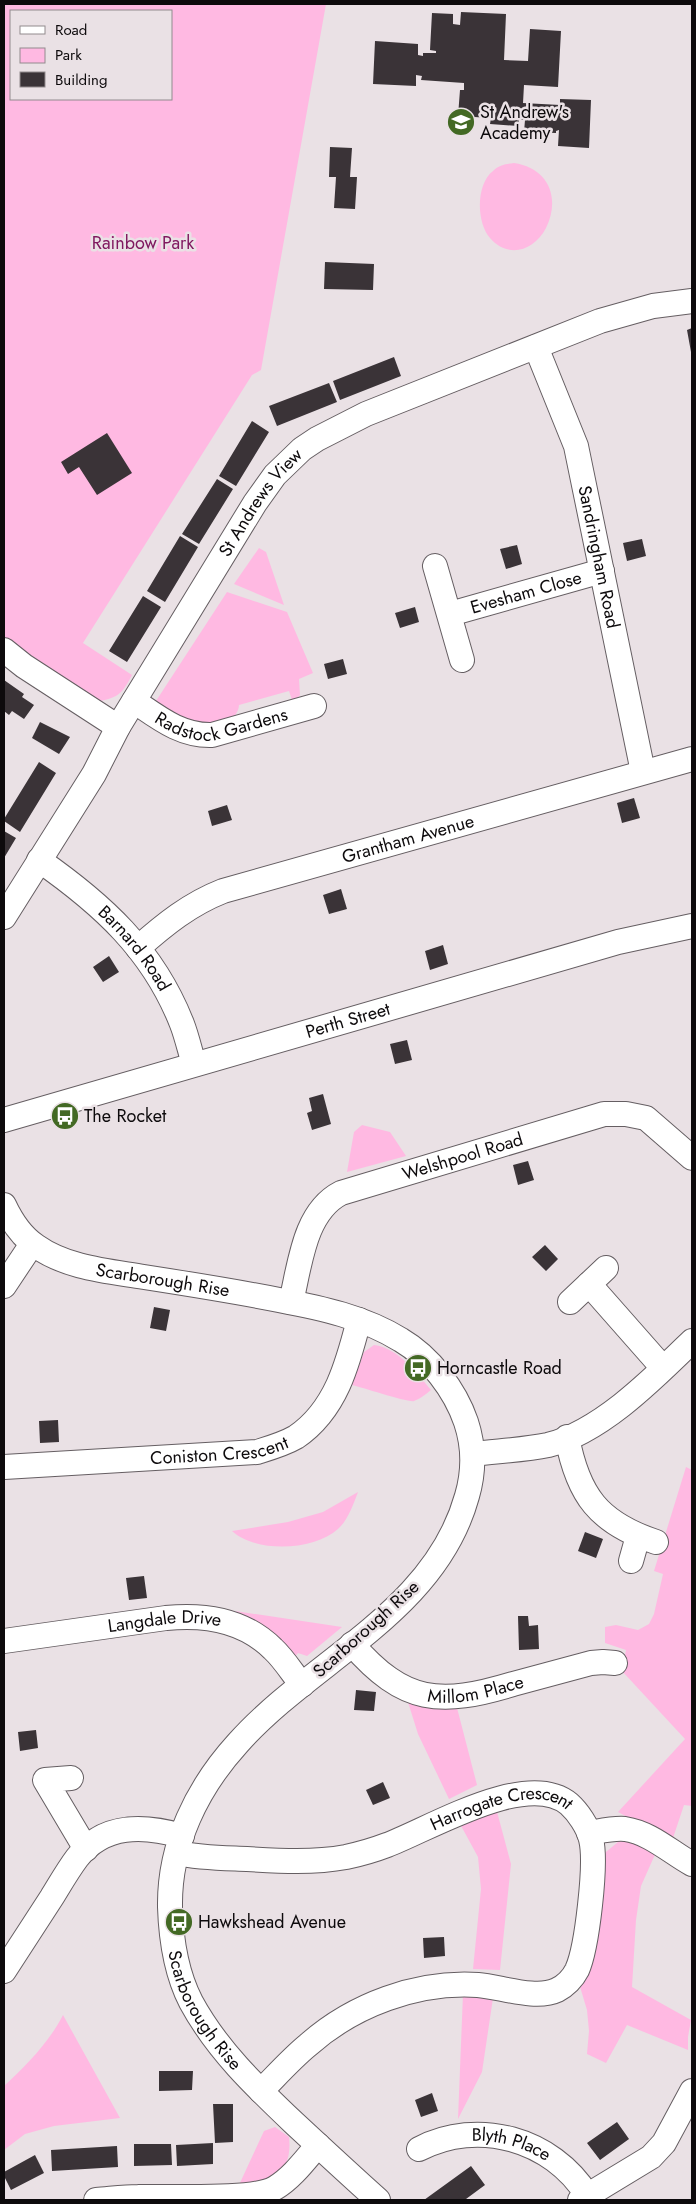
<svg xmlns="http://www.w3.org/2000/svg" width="696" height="2204" viewBox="0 0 696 2204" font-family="Jost,sans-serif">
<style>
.green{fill:#ffb9e2;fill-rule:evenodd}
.building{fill:#3a3337}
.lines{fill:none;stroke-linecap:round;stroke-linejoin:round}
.minor-casing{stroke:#655e62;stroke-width:26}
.minor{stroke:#fff;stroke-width:24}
.labels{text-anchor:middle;stroke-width:5;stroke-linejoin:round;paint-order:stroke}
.poi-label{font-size:18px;fill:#0d0a0c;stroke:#eae1e5;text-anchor:start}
.park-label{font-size:18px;fill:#801960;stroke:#eae1e5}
.street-label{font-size:18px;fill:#0d0a0c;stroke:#eae1e5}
</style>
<rect width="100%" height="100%" fill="#eae1e5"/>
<path class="green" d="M4 4H326L261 370 252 375 83 643 132 675C123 692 119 698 99 701L4 637ZM11 11H171V99H11Z
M514 163C548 168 561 197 546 228 534 251 508 259 490 238 476 222 476 184 493 171 499 165 506 164 514 163Z
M259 548 266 552 284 605 234 584Z
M227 592 287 612 313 673 299 679 300 695 293 703 289 691 239 705C238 724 209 728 194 724 180 720 167 710 154 704Z
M362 1125 390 1132 406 1156 347 1172 354 1132Z
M374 1345C398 1348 417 1373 431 1390 426 1394 420 1399 414 1401 409 1403 361 1387 352 1385L364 1352Z
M686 1467 692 1470V1806L684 1805 672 1841 618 1812 685 1739 622 1671 626 1650 605 1643V1627L616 1625 638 1630 649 1624 654 1614 663 1574 654 1571Z
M358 1492C353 1505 348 1520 338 1529 314 1551 256 1553 232 1531L288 1522 323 1512Z
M235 1611 342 1627 307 1656 298 1653 294 1658 247 1619Z
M407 1699 456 1704 477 1785 449 1799 418 1734Z
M496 1808 511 1864 500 1970 473 1969 481 1889 478 1857 459 1822Z
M629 1833 657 1850 641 1886 636 1920 632 1987 691 2020 688 2037V2050L627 2025 606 2063 587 2054 589 2031 587 2010 578 1980 601 1856Z
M463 1994 493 1998 482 2072 458 2119Z
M63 2015 120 2118 54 2126 25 2134 4 2150V2086C26 2066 50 2041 63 2015Z
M275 2127 289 2137C293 2174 271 2181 239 2185L264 2131Z"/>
<path class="building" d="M461 12 506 14 504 60 528 61 530 29 561 31 558 87 524 85 523 103 560 105V99L591 100 589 148 558 146 559 130 556 131V133L524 132 525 120H519V126L490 124 491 118 458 116 460 90H464V83L421 80 422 76 416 75V86L373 84 375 41 418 44V55L423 56V53H436V51L430 50 432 13 453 14V24L460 25Z
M330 147 352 148 350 177H357L355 209 334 208 336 177H329Z
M325 262 374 264 373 290 324 289Z
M692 328V351L691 352 687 330Z
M394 357 401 376 340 400 333 381Z
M329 383 337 402 277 426 269 406Z
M252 421 269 432 236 486 219 476Z
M107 433 132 473 97 495 79 467 68 474 61 462Z
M217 479 233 489 199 544 182 534Z
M180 536 198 547 165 602 147 591Z
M642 539 646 556 627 561 623 543Z
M517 545 522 564 506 569 500 549Z
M143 596 161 607 127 662 109 651Z
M415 607 419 622 400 628 395 613Z
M343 659 347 674 328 679 324 664Z
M4 680 24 694 22 697 34 705 24 719 12 711 9 715 4 711Z
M40 722 70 737 59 754 32 738Z
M39 762 56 773 20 832 4 821V819Z
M634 798 640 818 622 823 617 803Z
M227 805 232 820 212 826 208 811Z
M4 831 16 838 4 858Z
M341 889 347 909 329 914 323 895Z
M443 945 448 964 430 970 425 951Z
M109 956 119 972 103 982 93 967Z
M407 1040 412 1060 395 1064 390 1044Z
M323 1094 331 1124 312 1130 307 1113 312 1111 309 1098Z
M528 1161 534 1180 518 1185 513 1165Z
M545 1245 558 1259 546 1271 532 1257Z
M154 1307 170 1310 166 1331 150 1328Z
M58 1420 59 1442 40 1443 39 1421Z
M585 1532 603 1539 596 1558 578 1551Z
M144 1576 147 1598 129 1600 126 1578Z
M518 1616H528L529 1626 538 1625 539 1649 519 1650Z
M356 1690 376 1692 374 1711 354 1710Z
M36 1730 38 1748 20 1751 18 1732Z
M383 1782 390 1798 373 1805 366 1790Z
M444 1937 445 1956 424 1958 423 1938Z
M159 2071H193L192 2090 159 2091Z
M432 2093 438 2111 421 2117 415 2100Z
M213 2104H233V2142L215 2143Z
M617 2122 629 2139 600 2160 587 2143Z
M213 2143V2164L177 2166 176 2145Z
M134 2144H171L172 2165 134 2166Z
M117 2146 118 2167 52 2171 51 2150Z
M35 2155 44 2173 11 2190 4 2176V2172Z
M471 2166 485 2185 466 2199 464 2200H424Z"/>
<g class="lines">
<defs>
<g id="minor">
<path id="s1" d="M536 347 576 446 643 772"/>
<path d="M435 566 462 660"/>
<path id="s2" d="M450 614 602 571"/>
<path d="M4 650 24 666 118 727"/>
<path id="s3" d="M134 701C159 718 181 736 212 735L314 706"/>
<path id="s4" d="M39 860C102 904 153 950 182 1024 187 1037 190 1051 194 1064"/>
<path id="s5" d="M4 917 94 774 118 727 255 503 275 475 302 449 317 439 366 414 600 321 653 306 692 301"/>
<path id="s6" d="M138 948C165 924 190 904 223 891L692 759"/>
<path id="s7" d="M4 1120 618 942 692 926"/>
<path id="s8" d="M4 1205C11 1220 21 1236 36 1246 67 1268 108 1271 144 1277 189 1284 234 1291 279 1300 321 1308 364 1317 401 1340 430 1357 455 1390 466 1422 474 1446 474 1472 467 1496 435 1612 313 1659 238 1743 197 1788 169 1845 170 1907 171 1939 176 1973 191 2002 217 2050 255 2086 294 2123 322 2149 350 2175 378 2200"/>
<path d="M589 1284 663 1368"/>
<path d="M4 1286 32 1244"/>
<path id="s9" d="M291 1302C300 1265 304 1212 341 1193L604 1114H626L646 1118 692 1158"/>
<path d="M570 1302 606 1268"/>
<path d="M567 1437C578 1496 599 1523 656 1542"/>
<path d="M473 1454C497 1451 524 1450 548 1445 601 1432 654 1378 692 1341"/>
<path id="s10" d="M4 1467 257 1452C270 1448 284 1444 296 1437 336 1410 348 1363 359 1320"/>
<path d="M631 1561 638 1536"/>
<path id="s11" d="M4 1641 166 1618C205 1614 244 1620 273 1649 284 1659 293 1674 302 1685"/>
<path id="s12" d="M352 1644C404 1704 440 1706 513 1684 539 1677 565 1670 591 1663L603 1662 615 1663"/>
<path d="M71 1778 45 1780 86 1849"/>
<path d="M589 1833C601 1831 613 1828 625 1829 651 1833 670 1852 692 1864"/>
<path id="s13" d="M177 1853C200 1858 223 1858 247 1859 280 1861 314 1863 346 1857 360 1854 374 1850 387 1845 430 1829 527 1769 569 1804 578 1812 588 1827 591 1839 597 1863 587 1948 577 1970 573 1978 565 1986 557 1990 536 2000 501 1987 478 1985 417 1981 353 2005 308 2045 291 2059 276 2076 261 2091"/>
<path d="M4 1971C20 1946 36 1922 52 1897 60 1884 68 1870 77 1858 104 1823 144 1825 182 1836"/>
<path id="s14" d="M419 2149C478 2118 552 2139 587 2195"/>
<path d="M96 2200C110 2199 124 2197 138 2197 167 2196 253 2201 275 2188 292 2178 305 2160 318 2145"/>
<path d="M580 2200 651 2157 664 2143 692 2091"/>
</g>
</defs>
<use href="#minor" class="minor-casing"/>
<use href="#minor" class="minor"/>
</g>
<defs>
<symbol id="school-disc" viewBox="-11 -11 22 22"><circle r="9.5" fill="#436924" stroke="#eae1e5"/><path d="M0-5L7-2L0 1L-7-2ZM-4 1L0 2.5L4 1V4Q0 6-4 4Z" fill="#fff"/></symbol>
<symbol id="bus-disc" viewBox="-11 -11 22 22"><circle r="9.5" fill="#436924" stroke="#eae1e5"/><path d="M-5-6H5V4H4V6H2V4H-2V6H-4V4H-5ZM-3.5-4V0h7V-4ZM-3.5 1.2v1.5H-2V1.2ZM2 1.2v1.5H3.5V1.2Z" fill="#fff"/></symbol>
</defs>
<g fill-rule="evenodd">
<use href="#school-disc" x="445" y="106" width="32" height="32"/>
<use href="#bus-disc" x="49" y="1100" width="32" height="32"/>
<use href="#bus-disc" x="402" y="1352" width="32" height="32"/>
<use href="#bus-disc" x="163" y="1906" width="32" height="32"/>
</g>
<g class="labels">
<g class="poi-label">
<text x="480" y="118">St Andrew's<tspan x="480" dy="21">Academy</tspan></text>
<text x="84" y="1122">The Rocket</text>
<text x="437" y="1374">Horncastle Road</text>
<text x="198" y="1928">Hawkshead Avenue</text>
</g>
<g class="park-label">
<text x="143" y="249">Rainbow Park</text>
</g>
<g class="street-label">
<text dy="6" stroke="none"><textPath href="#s5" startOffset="488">St Andrews View</textPath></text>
<text dy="6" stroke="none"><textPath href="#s1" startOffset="220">Sandringham Road</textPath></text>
<text dy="6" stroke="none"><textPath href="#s2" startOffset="79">Evesham Close</textPath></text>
<text dy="6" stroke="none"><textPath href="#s3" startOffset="96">Radstock Gardens</textPath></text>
<text dy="6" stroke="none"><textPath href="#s6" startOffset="295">Grantham Avenue</textPath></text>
<text dy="6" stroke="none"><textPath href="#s4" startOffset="131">Barnard Road</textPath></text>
<text dy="6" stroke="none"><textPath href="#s7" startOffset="358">Perth Street</textPath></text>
<text dy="6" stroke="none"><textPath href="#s9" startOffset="251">Welshpool Road</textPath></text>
<text dy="6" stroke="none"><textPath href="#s8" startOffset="185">Scarborough Rise</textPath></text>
<text dy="6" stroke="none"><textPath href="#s10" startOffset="216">Coniston Crescent</textPath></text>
<text dy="6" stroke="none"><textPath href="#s11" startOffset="162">Langdale Drive</textPath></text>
<text transform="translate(366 1629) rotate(-42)" y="6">Scarborough Rise</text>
<text dy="6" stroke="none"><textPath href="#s12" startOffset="142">Millom Place</textPath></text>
<text dy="6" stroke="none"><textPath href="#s13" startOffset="335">Harrogate Crescent</textPath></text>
<text dy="6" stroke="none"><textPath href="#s8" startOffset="1249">Scarborough Rise</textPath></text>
<text dy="6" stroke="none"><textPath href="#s14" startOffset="96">Blyth Place</textPath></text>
</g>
</g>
<rect width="696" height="2204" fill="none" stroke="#0d0a0c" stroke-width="10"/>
<rect x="10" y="10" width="162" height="90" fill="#eae1e5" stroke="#928b8e"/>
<rect x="20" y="26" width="25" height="8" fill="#ffffff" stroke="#928b8e"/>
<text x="55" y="35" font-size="15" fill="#0d0a0c">Road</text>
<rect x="20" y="48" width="25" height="15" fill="#ffb9e2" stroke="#928b8e"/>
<text x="55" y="60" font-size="15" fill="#0d0a0c">Park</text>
<rect x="20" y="72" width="25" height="15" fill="#3a3337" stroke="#928b8e"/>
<text x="55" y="85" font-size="15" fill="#0d0a0c">Building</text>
</svg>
